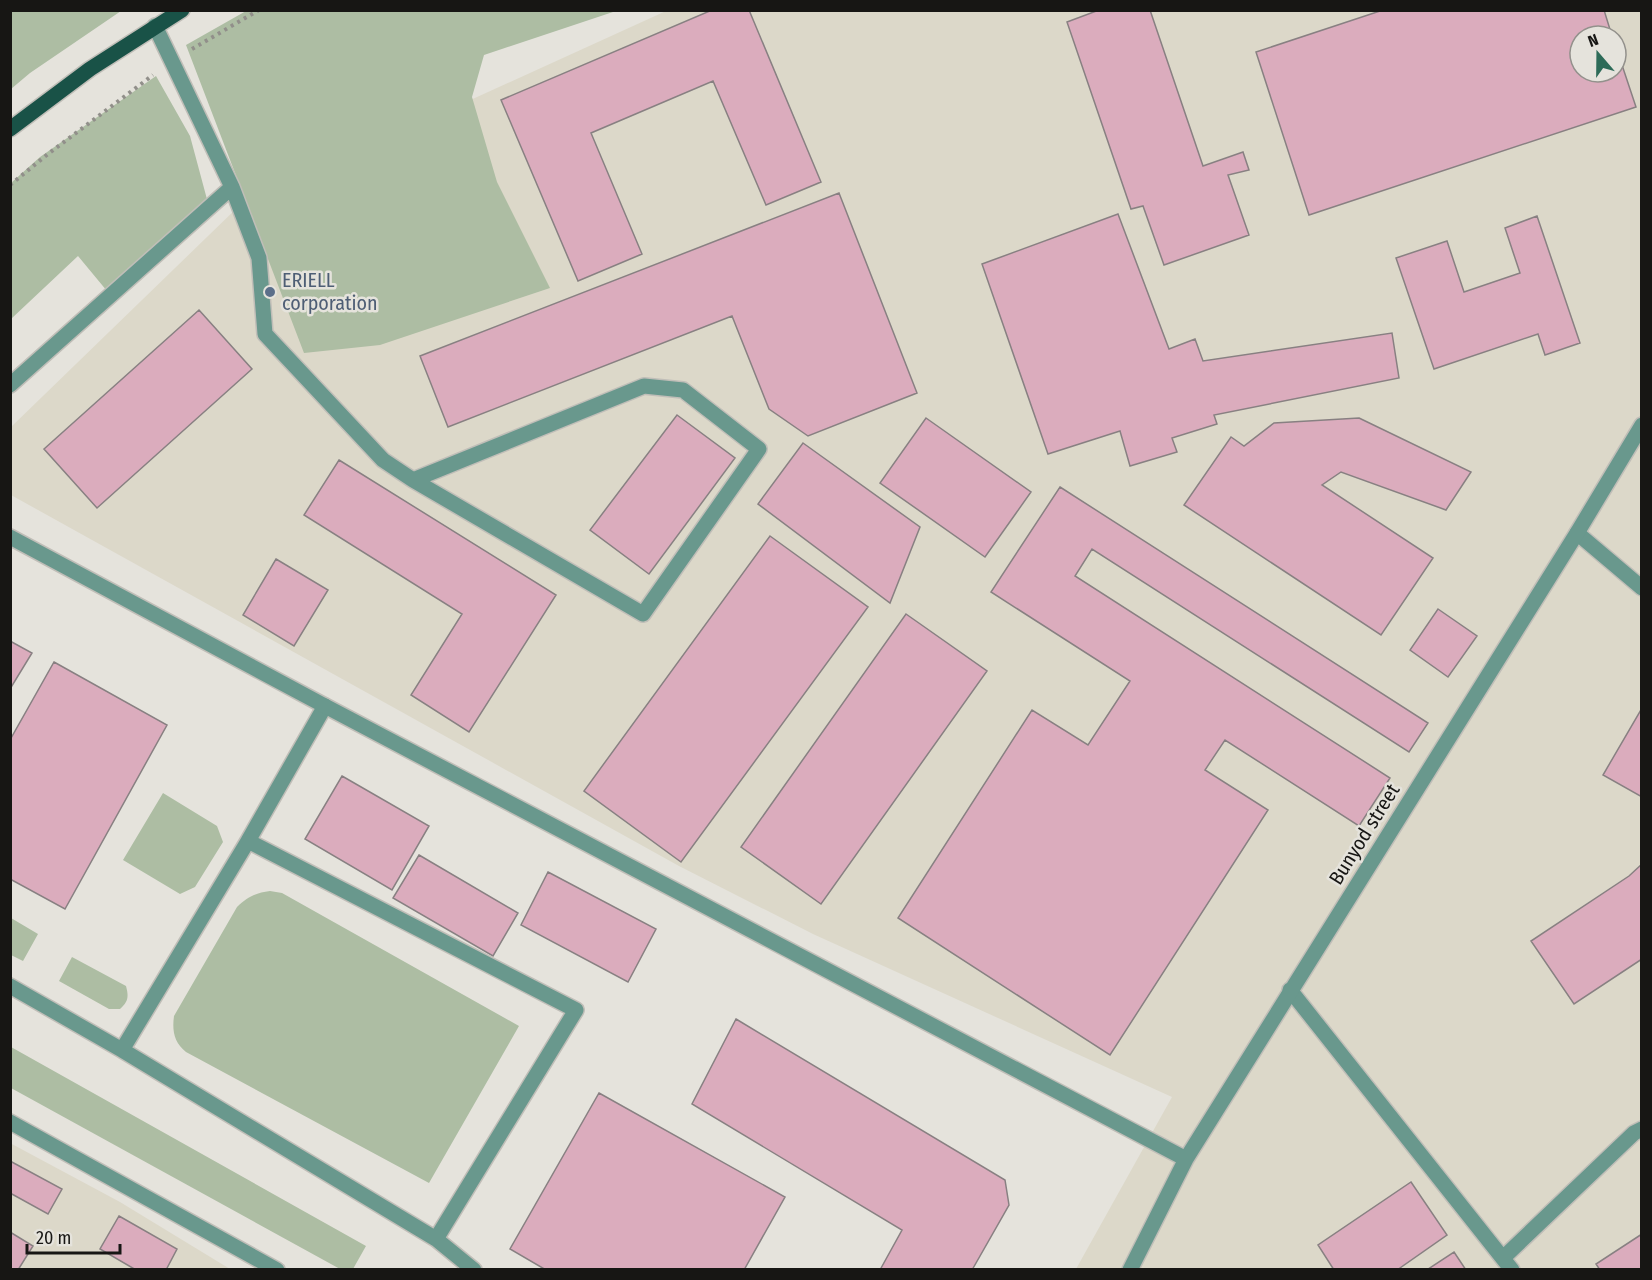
<svg xmlns="http://www.w3.org/2000/svg" width="1652" height="1280" viewBox="0 0 1652 1280" font-family="'Fira Sans Condensed',sans-serif">
<style>
.built{fill:#dcd8c9;fill-rule:evenodd}
.green{fill:#adbda3}
.building{fill:#dbacbd;stroke:#888082;stroke-width:1.5}
.lines{fill:none;stroke-linecap:round;stroke-linejoin:round}
.service-casing{stroke:#c0beb8;stroke-width:18}
.tertiary-casing{stroke:#c0beb8;stroke-width:18}
.primary-casing{stroke:#c0beb8;stroke-width:18}
.path{stroke:#918f8a;stroke-width:4;stroke-dasharray:3 4.5;stroke-linecap:butt}
.service{stroke:#69988d;stroke-width:15}
.tertiary{stroke:#69988d;stroke-width:15}
.primary{stroke:#195247;stroke-width:15}
.service-dot{fill:#5c6f8a;stroke:#e5e3dc;stroke-width:2}
.labels{text-anchor:middle;stroke-width:5;stroke-linejoin:round;paint-order:stroke}
.service-label{font-size:20px;fill:#4e5e75;stroke:#e5e3dc;text-anchor:start}
.street-label{font-size:20px;fill:#171614;stroke:#e5e3dc}
</style>
<rect width="100%" height="100%" fill="#e5e3dc"/>
<path class="built" d="M666 11H1641V1269H1076L1172 1097 813 934 679 866 11 495V427L240 205ZM1580 36H1616V72H1580Z
M10 1143 120 1202 230 1269H11Z"/>
<path class="green" d="M11 10H121V11L30 73 11 89Z
M246 11H616L484 55 472 97 497 182 550 288 380 345 304 353 186 45Z
M156 76 190 136 208 203 107 291 78 256 11 319V183L40 157Z
M163 793 217 826 223 842 195 887 180 894 123 860Z
M270 891 282 893 519 1026 429 1183 186 1052C174 1042 172 1031 174 1016L237 907C247 897 255 893 270 891Z
M11 918 38 934 23 961 11 955Z
M72 957 126 986C129 997 128 1002 120 1009H109L59 981Z
M11 1047 366 1246 353 1269H340L11 1088Z"/>
<path class="building" d="M712 10H749L821 182 766 205 713 81 591 133 642 254 578 281 501 100Z
M1099 10H1150L1203 166 1243 152 1249 170 1228 175 1249 235 1164 265 1143 206 1131 209 1067 22Z
M1383 10H1604L1612 36H1580V72H1616V47L1636 107 1309 215 1256 52Z
M839 193 917 393 808 436 769 409 732 316 448 427 420 356Z
M1118 214 1169 349 1195 339 1203 361 1392 333 1399 378 1214 415 1217 424 1172 438 1177 452 1130 466 1120 431 1048 454 982 264Z
M1537 216 1580 343 1545 355 1538 334 1434 369 1396 258 1447 241 1464 292 1520 273 1505 228Z
M199 310 252 369 97 508 44 449Z
M677 415 735 458 649 574 590 530Z
M926 418 1031 492 985 557 880 483Z
M1359 418 1471 472 1446 510 1341 472 1322 485 1433 558 1381 635 1184 505 1231 437 1244 446 1274 423Z
M803 443 920 527 890 603 758 504Z
M339 460 556 595 469 732 411 695 462 614 304 515Z
M1060 487 1428 723 1409 752 1092 549 1075 576 1390 778 1359 826 1225 740 1205 770 1268 810 1110 1055 898 918 1032 710 1088 745 1130 681 991 592Z
M770 536 868 607 681 862 584 791Z
M276 559 328 590 294 646 243 615Z
M1438 609 1477 636 1448 677 1410 650Z
M906 614 987 671 821 904 741 847Z
M10 641 32 653 10 689Z
M54 662 167 725 65 909 10 879V740Z
M1642 708V797L1603 775Z
M342 776 429 826 392 890 305 839Z
M419 855 518 913 493 956 393 898Z
M1642 864V959L1574 1004 1531 941 1629 876Z
M548 872 656 929 628 982 521 925Z
M736 1019 1005 1180 1009 1205 972 1270H880L902 1230 692 1104Z
M599 1093 785 1197 744 1270H546L510 1249Z
M10 1161 62 1189 48 1214 10 1193Z
M1411 1182 1447 1235 1397 1270H1334L1318 1245Z
M119 1216 177 1249 166 1270H136L100 1249Z
M10 1232 33 1246 18 1270H10Z
M1642 1234V1270H1600L1596 1264Z
M1454 1252 1466 1270H1429L1428 1269Z"/>
<g class="lines">
<defs>
<path id="service" d="M155 26 232 187 259 258 265 334 383 460 413 480 643 614 759 449 683 390 644 386 413 480
M10 385 232 187
M1577 533 1642 588
M248 841 325 706
M10 986 122 1050 436 1239 576 1010 248 841 122 1050
M1290 990 1512 1270
M10 1122 277 1270
M436 1239 474 1270
M1503 1258 1634 1133 1642 1129"/>
<path id="tertiary" d="M10 537 325 706 1186 1159
M1130 1270 1186 1159 1577 533 1642 425"/>
<path id="primary" d="M10 129 90 69 182 10"/>
</defs>
<use href="#service" class="service-casing"/>
<use href="#tertiary" class="tertiary-casing"/>
<use href="#primary" class="primary-casing"/>
<path class="path" d="M192 49 259 10
M10 185 48 154 153 75"/>
<use href="#service" class="service"/>
<use href="#tertiary" class="tertiary"/>
<use href="#primary" class="primary"/>
</g>
<circle class="service-dot" cx="270" cy="292" r="6"/>
<g class="labels">
<g class="service-label">
<text x="282" y="287">ERIELL<tspan x="282" dy="23">corporation</tspan></text>
</g>
<g class="street-label">
<text transform="translate(1364 834) rotate(-58)" y="7">Bunyod street</text>
</g>
</g>
<rect width="1652" height="1280" fill="none" stroke="#171614" stroke-width="24"/>
<g transform="translate(1598 54) rotate(340)"><circle r="28" fill="#e5e3dc" stroke="#93918c" stroke-width="1.5"/>
<path d="M0-4.5L10 22L0 15L-10 22Z" fill="#2d6b58"/>
<text y="-9" font-size="16" font-weight="bold" text-anchor="middle" fill="#171614">N</text>
</g>
<path d="M27 1244v9h93v-9" fill="none" stroke="#171614" stroke-width="3"/>
<text x="36" y="1244" font-size="18" fill="#171614" stroke="#e5e3dc" stroke-width="4.5" paint-order="stroke">20 m</text>
</svg>
